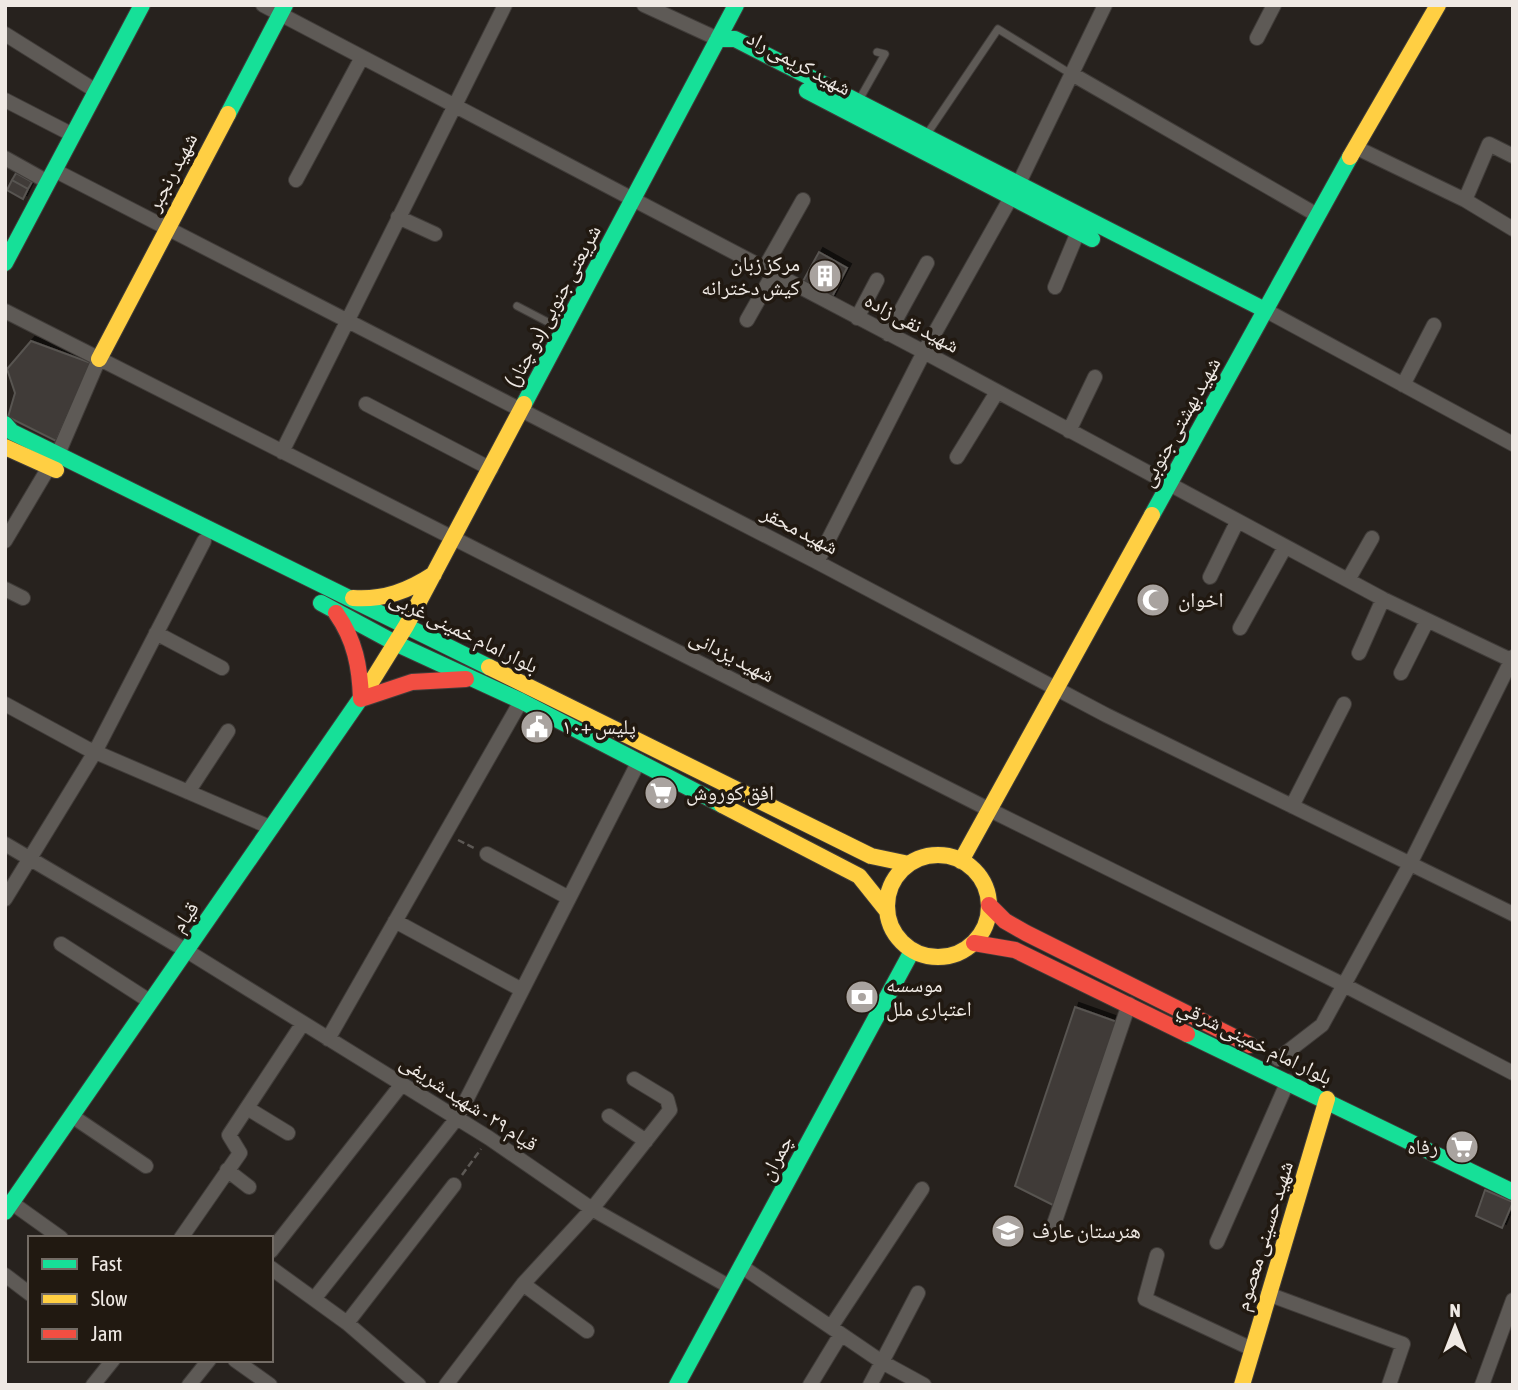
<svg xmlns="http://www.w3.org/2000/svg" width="1518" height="1390" viewBox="0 0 1518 1390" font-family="'Asap Condensed','Noto Naskh Arabic',sans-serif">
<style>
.building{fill:#3f3b38;stroke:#585451;stroke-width:2;filter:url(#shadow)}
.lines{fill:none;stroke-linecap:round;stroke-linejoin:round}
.lane-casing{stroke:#403c39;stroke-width:9}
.street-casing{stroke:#403c39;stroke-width:16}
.fast-casing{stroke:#403c39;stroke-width:18}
.slow-casing{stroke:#403c39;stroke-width:18}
.jam-casing{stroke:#403c39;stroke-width:18}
.path{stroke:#5d5955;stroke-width:2.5;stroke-dasharray:7 3.5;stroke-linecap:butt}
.lane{stroke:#5e5a56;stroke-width:7}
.street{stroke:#5e5a56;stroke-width:14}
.fast{stroke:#16e098;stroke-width:16}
.slow{stroke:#ffcf43;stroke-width:16}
.jam{stroke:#f24e42;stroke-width:16}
.labels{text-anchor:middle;stroke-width:7;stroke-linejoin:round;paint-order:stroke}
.street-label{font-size:21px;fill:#efe9e4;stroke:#211911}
.poi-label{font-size:21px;fill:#efe9e4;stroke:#211911;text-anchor:start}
</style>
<defs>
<filter id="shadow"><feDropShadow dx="4" dy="-4" stdDeviation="0" flood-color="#0009"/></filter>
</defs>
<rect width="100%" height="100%" fill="#27221e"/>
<path class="building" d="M16 173 32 182 28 189 12 180Z
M12 180 28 189 23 199 7 190Z
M819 252 847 268 831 299 802 283Z
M31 341 91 363 56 441 8 417 15 393 7 369Z
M1075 1007 1123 1024 1055 1206 1015 1186Z
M1485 1190 1513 1202 1502 1228 1476 1216Z"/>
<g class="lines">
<defs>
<path id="lane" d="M859 100 885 54 877 52
M927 134 998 29 1071 74
M517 306 561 329"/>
<path id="street" d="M263 5 924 352 1383 599 1513 661
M644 5 718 39
M5 34 96 91
M1257 38 1274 5
M1072 74 1317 215
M5 100 73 135
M1355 147 1465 200 1513 229
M5 158 48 182
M54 170 817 562 1106 715 1513 914
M296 180 361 59
M1465 200 1489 144 1513 156
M398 217 435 234
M764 269 803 200
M1055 287 1078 232
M1265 310 1513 444
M5 311 990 810 1344 985 1513 1073
M857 318 877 280
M747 320 773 274
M888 334 927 263
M1403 385 1434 325
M366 404 491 469
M1069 431 1095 377
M282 452 505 5
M58 454 99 359
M957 457 997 392
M5 541 49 467
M817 562 924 352 1018 185 1105 5
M1210 577 1237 522
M1348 580 1372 538
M5 589 23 598
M1240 628 1285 547
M156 633 222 668
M1359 653 1383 599
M1401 673 1427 621
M5 704 86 748 272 828
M188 792 228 731
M1292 806 1344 704
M5 844 187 951 489 1138 592 1209 730 1287
M487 854 569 898
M5 899 95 752 204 541
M395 921 522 990
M61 944 151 1002
M328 1039 521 701
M1278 1059 1322 1025 1410 864 1513 657
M247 1108 288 1133
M72 1116 146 1166
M609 1116 646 1141
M227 1170 249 1187
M12 1203 61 1238
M1054 1224 1129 1004
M181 1238 240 1153 229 1135 303 1023
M1217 1242 1288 1081
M271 1251 402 1084
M1157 1255 1145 1299 1252 1349
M741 1266 882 1362 924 1385
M271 1268 347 1323 419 1385
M5 1275 30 1294
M523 1284 587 1331
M1268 1294 1403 1344 1389 1385
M314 1299 457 1118 639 761
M347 1323 454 1185
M831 1327 922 1189
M235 1360 270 1385
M93 1385 113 1360
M189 1385 209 1360
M446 1385 523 1284 592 1209 670 1110 667 1099 634 1079
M810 1385 841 1334
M870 1385 918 1293
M1482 1385 1513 1300"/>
<path id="fast" d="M718 39H735L1265 310
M807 91 1092 239
M228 114 285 5
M5 263 142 5
M524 404 736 5
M5 424 12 432 489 667
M1152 515 1350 157
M321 603 395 643 521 701 722 805
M1187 1034 1513 1192
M5 1212 365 692
M677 1385 912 951"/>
<path id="slow" d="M1350 157 1438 5
M99 359 228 114
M5 447 56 470
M353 598C384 600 408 591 434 574
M489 667 871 856 909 864
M365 692 406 626 524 404
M722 805 859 876 887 911
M887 906a51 51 0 1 1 102 0a51 51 0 1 1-102 0Z
M961 861 1152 515
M1242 1385 1327 1099"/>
<path id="jam" d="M336 613C355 640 360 667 361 699L412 682 466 679
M989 905 1005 921 1026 933 1250 1045
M974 943 1015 950 1187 1034"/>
</defs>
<use href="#lane" class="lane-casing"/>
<use href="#street" class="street-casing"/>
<use href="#fast" class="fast-casing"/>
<use href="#slow" class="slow-casing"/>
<use href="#jam" class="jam-casing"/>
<path class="path" d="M458 840 474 848
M462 1175 481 1149"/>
<use href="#lane" class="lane"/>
<use href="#street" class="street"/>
<use href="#fast" class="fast"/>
<use href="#slow" class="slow"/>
<use href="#jam" class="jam"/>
</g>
<defs>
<symbol id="building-disc" viewBox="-11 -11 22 22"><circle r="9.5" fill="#a9a39f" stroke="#211911"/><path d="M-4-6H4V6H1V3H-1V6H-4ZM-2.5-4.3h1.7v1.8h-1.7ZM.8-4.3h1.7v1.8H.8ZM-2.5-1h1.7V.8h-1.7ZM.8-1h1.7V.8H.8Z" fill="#fff"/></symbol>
<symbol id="mosque-disc" viewBox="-11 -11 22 22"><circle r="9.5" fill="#a9a39f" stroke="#211911"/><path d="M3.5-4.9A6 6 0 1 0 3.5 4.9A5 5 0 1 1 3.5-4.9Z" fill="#fff"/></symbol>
<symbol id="civic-disc" viewBox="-11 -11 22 22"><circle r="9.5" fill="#a9a39f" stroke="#211911"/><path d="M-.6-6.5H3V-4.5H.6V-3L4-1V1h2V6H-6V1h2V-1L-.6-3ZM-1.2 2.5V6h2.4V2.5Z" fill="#fff"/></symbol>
<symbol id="supermarket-disc" viewBox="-11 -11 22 22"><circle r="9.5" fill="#a9a39f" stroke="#211911"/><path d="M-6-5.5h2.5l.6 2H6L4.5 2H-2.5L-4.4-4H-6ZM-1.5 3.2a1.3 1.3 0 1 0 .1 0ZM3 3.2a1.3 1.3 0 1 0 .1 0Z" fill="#fff"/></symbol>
<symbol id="bank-disc" viewBox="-11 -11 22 22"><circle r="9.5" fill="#a9a39f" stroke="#211911"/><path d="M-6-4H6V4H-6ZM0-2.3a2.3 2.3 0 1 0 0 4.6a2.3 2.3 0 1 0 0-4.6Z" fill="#fff"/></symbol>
<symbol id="school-disc" viewBox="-11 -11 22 22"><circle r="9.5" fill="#a9a39f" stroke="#211911"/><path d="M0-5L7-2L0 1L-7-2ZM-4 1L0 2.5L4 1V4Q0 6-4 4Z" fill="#fff"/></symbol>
</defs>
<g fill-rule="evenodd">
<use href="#building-disc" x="806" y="257" width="38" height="38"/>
<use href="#mosque-disc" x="1134" y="581" width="38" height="38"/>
<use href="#civic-disc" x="518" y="708" width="38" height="38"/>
<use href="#supermarket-disc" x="642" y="774" width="38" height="38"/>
<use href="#bank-disc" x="843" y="978" width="38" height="38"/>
<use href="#supermarket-disc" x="1443" y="1128" width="38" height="38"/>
<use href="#school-disc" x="989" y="1212" width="38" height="38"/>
</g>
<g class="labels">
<g class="street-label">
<text transform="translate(799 63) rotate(28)" y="7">شهید کریمی راد</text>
<text transform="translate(172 172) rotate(-62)" y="7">شهید رنجبر</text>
<text transform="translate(553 306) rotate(-62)" y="7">شریعتی جنوبی (دو چنار)</text>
<text transform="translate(912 323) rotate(28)" y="7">شهید نقی زاده</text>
<text transform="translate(1180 422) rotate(-61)" y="7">شهید بهشتی جنوبی</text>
<text transform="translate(800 530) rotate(27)" y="7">شهید محقر</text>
<text transform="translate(464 632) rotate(26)" y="7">بلوار امام خمینی غربی</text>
<text transform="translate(732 656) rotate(27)" y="7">شهید یزدانی</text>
<text transform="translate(185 917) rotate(-55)" y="7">قیام</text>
<text transform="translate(1255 1042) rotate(26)" y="7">بلوار امام خمینی شرقي</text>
<text transform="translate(469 1103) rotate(33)" y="7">قیام ۲۹ - شهید شریفی</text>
<text transform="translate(776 1158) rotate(-62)" y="7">چمران</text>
<text transform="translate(1264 1236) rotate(-73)" y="7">شهید حسینی معصوم</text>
</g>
<g class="poi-label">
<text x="800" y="271" text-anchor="end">مرکز زبان<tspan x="800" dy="24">کیش دخترانه</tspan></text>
<text x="1178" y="607">اخوان</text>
<text x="562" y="734">پلیس +۱۰</text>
<text x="686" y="800">افق کوروش</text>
<text x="886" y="992">موسسه<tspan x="886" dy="24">اعتباری ملل</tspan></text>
<text x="1438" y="1154" text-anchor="end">رفاه</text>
<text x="1032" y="1238">هنرستان عارف</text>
</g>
</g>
<rect width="1518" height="1390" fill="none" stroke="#efe9e4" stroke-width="14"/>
<rect x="28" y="1236" width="245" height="126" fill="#211911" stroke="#736c65" stroke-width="2"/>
<rect x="42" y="1259" width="35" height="10" fill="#16e098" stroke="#736c65" stroke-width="2"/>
<text x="91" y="1271" font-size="21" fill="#efe9e4">Fast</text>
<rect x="42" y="1294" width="35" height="10" fill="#ffcf43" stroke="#736c65" stroke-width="2"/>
<text x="91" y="1306" font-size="21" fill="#efe9e4">Slow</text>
<rect x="42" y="1329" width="35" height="10" fill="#f24e42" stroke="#736c65" stroke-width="2"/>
<text x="91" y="1341" font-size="21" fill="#efe9e4">Jam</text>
<g transform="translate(1455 1327)" stroke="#211911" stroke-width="5" paint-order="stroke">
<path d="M0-5L12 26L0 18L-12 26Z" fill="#efe9e4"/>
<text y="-10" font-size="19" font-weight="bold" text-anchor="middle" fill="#efe9e4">N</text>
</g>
</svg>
